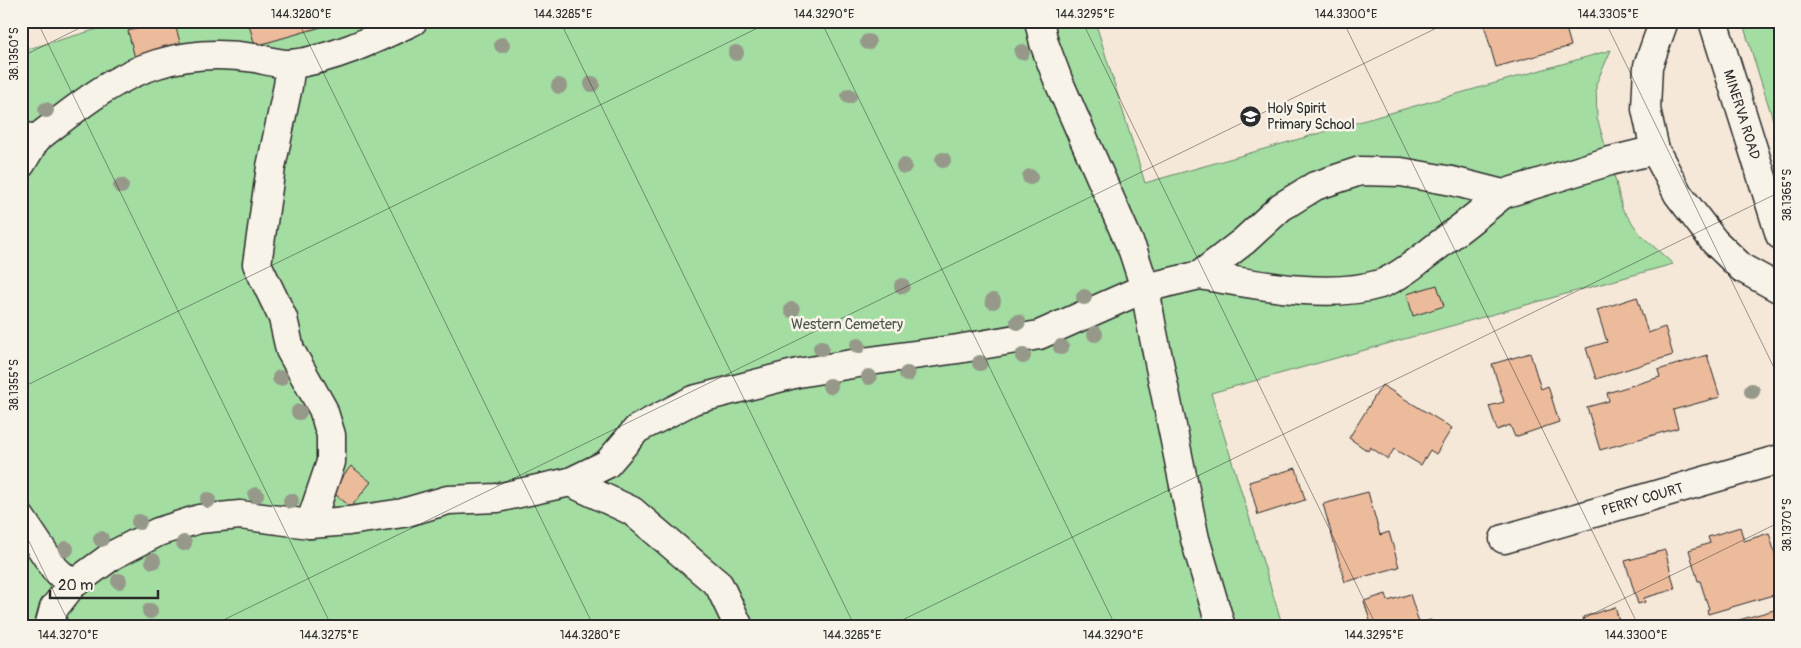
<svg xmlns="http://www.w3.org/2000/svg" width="1801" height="648" viewBox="0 0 1801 648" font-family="Pangolin,sans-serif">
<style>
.green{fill:#a3dda2;stroke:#678466}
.building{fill:#ecbb9c;stroke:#2b2b2b}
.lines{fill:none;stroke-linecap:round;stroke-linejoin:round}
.minor-casing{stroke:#2b2b2b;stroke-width:31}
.minor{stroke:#f7f3e8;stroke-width:28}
.tree{fill:#96998a}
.ticks{fill:none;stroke:#2b2b2b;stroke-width:1;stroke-opacity:0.45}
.labels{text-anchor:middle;stroke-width:5;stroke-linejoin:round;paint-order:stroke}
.poi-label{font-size:14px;fill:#2b2b2b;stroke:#f7f3e8;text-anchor:start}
.street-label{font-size:14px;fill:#2b2b2b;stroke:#f7f3e8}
.park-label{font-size:14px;fill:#495849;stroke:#f7f3e8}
.neatline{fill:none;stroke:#2b2b2b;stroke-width:2}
.ticks-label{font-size:12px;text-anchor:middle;fill:#2b2b2b}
</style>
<rect width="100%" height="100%" fill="#f5e8d9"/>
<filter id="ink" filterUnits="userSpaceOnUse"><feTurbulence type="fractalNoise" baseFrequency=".02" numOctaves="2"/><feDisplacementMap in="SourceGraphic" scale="10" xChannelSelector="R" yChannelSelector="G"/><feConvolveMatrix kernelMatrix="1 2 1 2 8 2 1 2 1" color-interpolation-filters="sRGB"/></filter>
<g filter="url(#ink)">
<path class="green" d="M126 21H1095L1145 183 1611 50 1596 84 1597 118 1616 182 1622 209 1641 235 1673 264 1211 393 1283 627H21V51Z
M1742 21H1780V142Z"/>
<path class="building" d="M163 21H174L182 49 136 62 128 31Z
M248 21H334L335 23 255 46Z
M1483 21H1564L1571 46 1496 67Z
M1437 285 1444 306 1413 316 1407 294Z
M1637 297 1648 333 1665 327 1673 355 1596 379 1586 348 1607 342 1597 310Z
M1530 353 1541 389 1548 386 1559 422 1515 437 1510 425 1497 430 1489 406 1504 402 1492 364Z
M1707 355 1720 397 1673 410 1678 428 1600 450 1587 407 1609 401 1607 393 1660 377 1658 370Z
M1382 385 1452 428 1436 454 1430 450 1421 465 1394 449 1388 459 1370 447 1368 451 1349 438Z
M351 466 371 482 351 507 331 491Z
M1296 468 1305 500 1258 515 1249 482Z
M1368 492 1380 535 1389 532 1399 567 1345 582 1323 504Z
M1740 527 1744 541 1769 533 1778 564H1780V593L1708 614 1707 610 1709 609 1700 581H1698L1689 550 1710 543 1708 537Z
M1665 550 1675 589 1644 598 1645 602 1638 604 1625 561Z
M1386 594 1388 601 1410 594 1419 623 1431 620 1433 627H1372L1364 601Z
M1615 607 1621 627H1586L1583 617Z
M1774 610 1779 627H1725V624Z"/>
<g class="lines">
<defs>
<g id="minor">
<path d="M1039 21 1044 43 1058 80 1133 251 1145 288 1152 328 1195 539 1221 627"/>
<path d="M1664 21 1648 66 1646 109 1655 150 1678 194 1714 241 1742 268 1780 289"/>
<path id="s1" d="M1713 21 1780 235"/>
<path d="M291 64 288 86 271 167 257 264 283 318 290 350 323 409 331 435V462L310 524"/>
<path d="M21 136 36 139C74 110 111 78 157 64 189 54 222 53 255 58 266 60 281 65 292 64 334 59 375 39 413 21"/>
<path d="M21 164 36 139"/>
<path d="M1200 275C1253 284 1328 300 1380 284 1398 278 1417 262 1431 251 1455 233 1479 214 1503 194"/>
<path d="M570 482 607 464 637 429 693 400 798 373 870 361 958 349 1039 335 1145 288 1200 275 1244 241 1281 207 1315 186 1360 171 1401 172 1452 181 1503 194 1610 161 1655 150"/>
<path d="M21 518 55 569 72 585"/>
<path id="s2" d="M1504 539 1780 459"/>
<path d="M49 627 54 608 72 585 113 555 158 532 199 519 240 515 310 524 349 521 403 513 448 500 497 498 570 482 632 511 719 585 739 627"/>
</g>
</defs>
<use href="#minor" class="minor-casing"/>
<use href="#minor" class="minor"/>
</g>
<g class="tree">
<circle cx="868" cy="42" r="8"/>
<circle cx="502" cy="45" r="8"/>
<circle cx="1022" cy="52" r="8"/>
<circle cx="736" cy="53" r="8"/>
<circle cx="592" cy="84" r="8"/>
<circle cx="559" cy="86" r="8"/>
<circle cx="849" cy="96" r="8"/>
<circle cx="46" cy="110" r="8"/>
<circle cx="943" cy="160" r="8"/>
<circle cx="904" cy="166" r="8"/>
<circle cx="1030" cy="177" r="8"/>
<circle cx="121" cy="186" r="8"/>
<circle cx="902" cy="286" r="8"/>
<circle cx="1084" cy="297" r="8"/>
<circle cx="993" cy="301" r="8"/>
<circle cx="792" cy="310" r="8"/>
<circle cx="1018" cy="322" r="8"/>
<circle cx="1095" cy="334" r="8"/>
<circle cx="858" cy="346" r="8"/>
<circle cx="1061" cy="347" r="8"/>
<circle cx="821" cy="348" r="8"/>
<circle cx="1023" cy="356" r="8"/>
<circle cx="980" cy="363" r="8"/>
<circle cx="907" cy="374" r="8"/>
<circle cx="869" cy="377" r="8"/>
<circle cx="280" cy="378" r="8"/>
<circle cx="830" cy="386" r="8"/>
<circle cx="1752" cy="391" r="8"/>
<circle cx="299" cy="412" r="8"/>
<circle cx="256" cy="495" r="8"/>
<circle cx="208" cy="500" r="8"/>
<circle cx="291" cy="501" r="8"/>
<circle cx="139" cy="522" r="8"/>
<circle cx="101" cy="539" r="8"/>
<circle cx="184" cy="543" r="8"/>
<circle cx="66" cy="549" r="8"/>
<circle cx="153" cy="561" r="8"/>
<circle cx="119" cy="581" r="8"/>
<circle cx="150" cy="611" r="8"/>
</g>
</g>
<path class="ticks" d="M37 21 332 627M298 21 594 627M560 21 855 627M821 21 1116 627M1082 21 1377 627M1343 21 1639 627M1605 21 1780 380M21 57 94 21M21 388 772 21M21 525 71 627M209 627 1451 21M888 627 1780 192M1566 627 1780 522"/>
<defs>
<symbol id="school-disc" viewBox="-11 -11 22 22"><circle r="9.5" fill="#2b2b2b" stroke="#f7f3e8"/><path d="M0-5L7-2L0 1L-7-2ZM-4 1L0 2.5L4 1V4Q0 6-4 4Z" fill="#fff"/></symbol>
</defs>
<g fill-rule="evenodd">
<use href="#school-disc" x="1238" y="104" width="25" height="25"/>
</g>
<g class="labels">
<g class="poi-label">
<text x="1267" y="113">Holy Spirit<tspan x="1267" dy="16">Primary School</tspan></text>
</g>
<g class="street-label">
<text dy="5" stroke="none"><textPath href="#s1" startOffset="98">MINERVA ROAD</textPath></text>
<text dy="5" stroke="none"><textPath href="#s2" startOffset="144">PERRY COURT</textPath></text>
</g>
<g class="park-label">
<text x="847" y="329">Western Cemetery</text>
</g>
</g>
<rect width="1801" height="648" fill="none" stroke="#f7f3e8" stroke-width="55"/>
<path d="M50 590v8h108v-8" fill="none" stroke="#2b2b2b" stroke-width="2.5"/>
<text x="58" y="590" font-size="15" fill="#2b2b2b" stroke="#f7f3e8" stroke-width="4" paint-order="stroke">20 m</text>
<rect x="28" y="28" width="1746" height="592" class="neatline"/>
<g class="ticks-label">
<text x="301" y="18">144.3280°E</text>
<text x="563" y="18">144.3285°E</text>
<text x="824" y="18">144.3290°E</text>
<text x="1085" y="18">144.3295°E</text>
<text x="1346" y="18">144.3300°E</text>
<text x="1608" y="18">144.3305°E</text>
<text transform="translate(14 54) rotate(-90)" y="4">38.1350°S</text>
<text transform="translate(1787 195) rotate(-90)" y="4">38.1365°S</text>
<text transform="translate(14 385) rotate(-90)" y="4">38.1355°S</text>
<text transform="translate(1787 525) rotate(-90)" y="4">38.1370°S</text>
<text x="68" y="639">144.3270°E</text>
<text x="329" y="639">144.3275°E</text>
<text x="590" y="639">144.3280°E</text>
<text x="852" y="639">144.3285°E</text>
<text x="1113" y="639">144.3290°E</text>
<text x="1374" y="639">144.3295°E</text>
<text x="1636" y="639">144.3300°E</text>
</g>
</svg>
